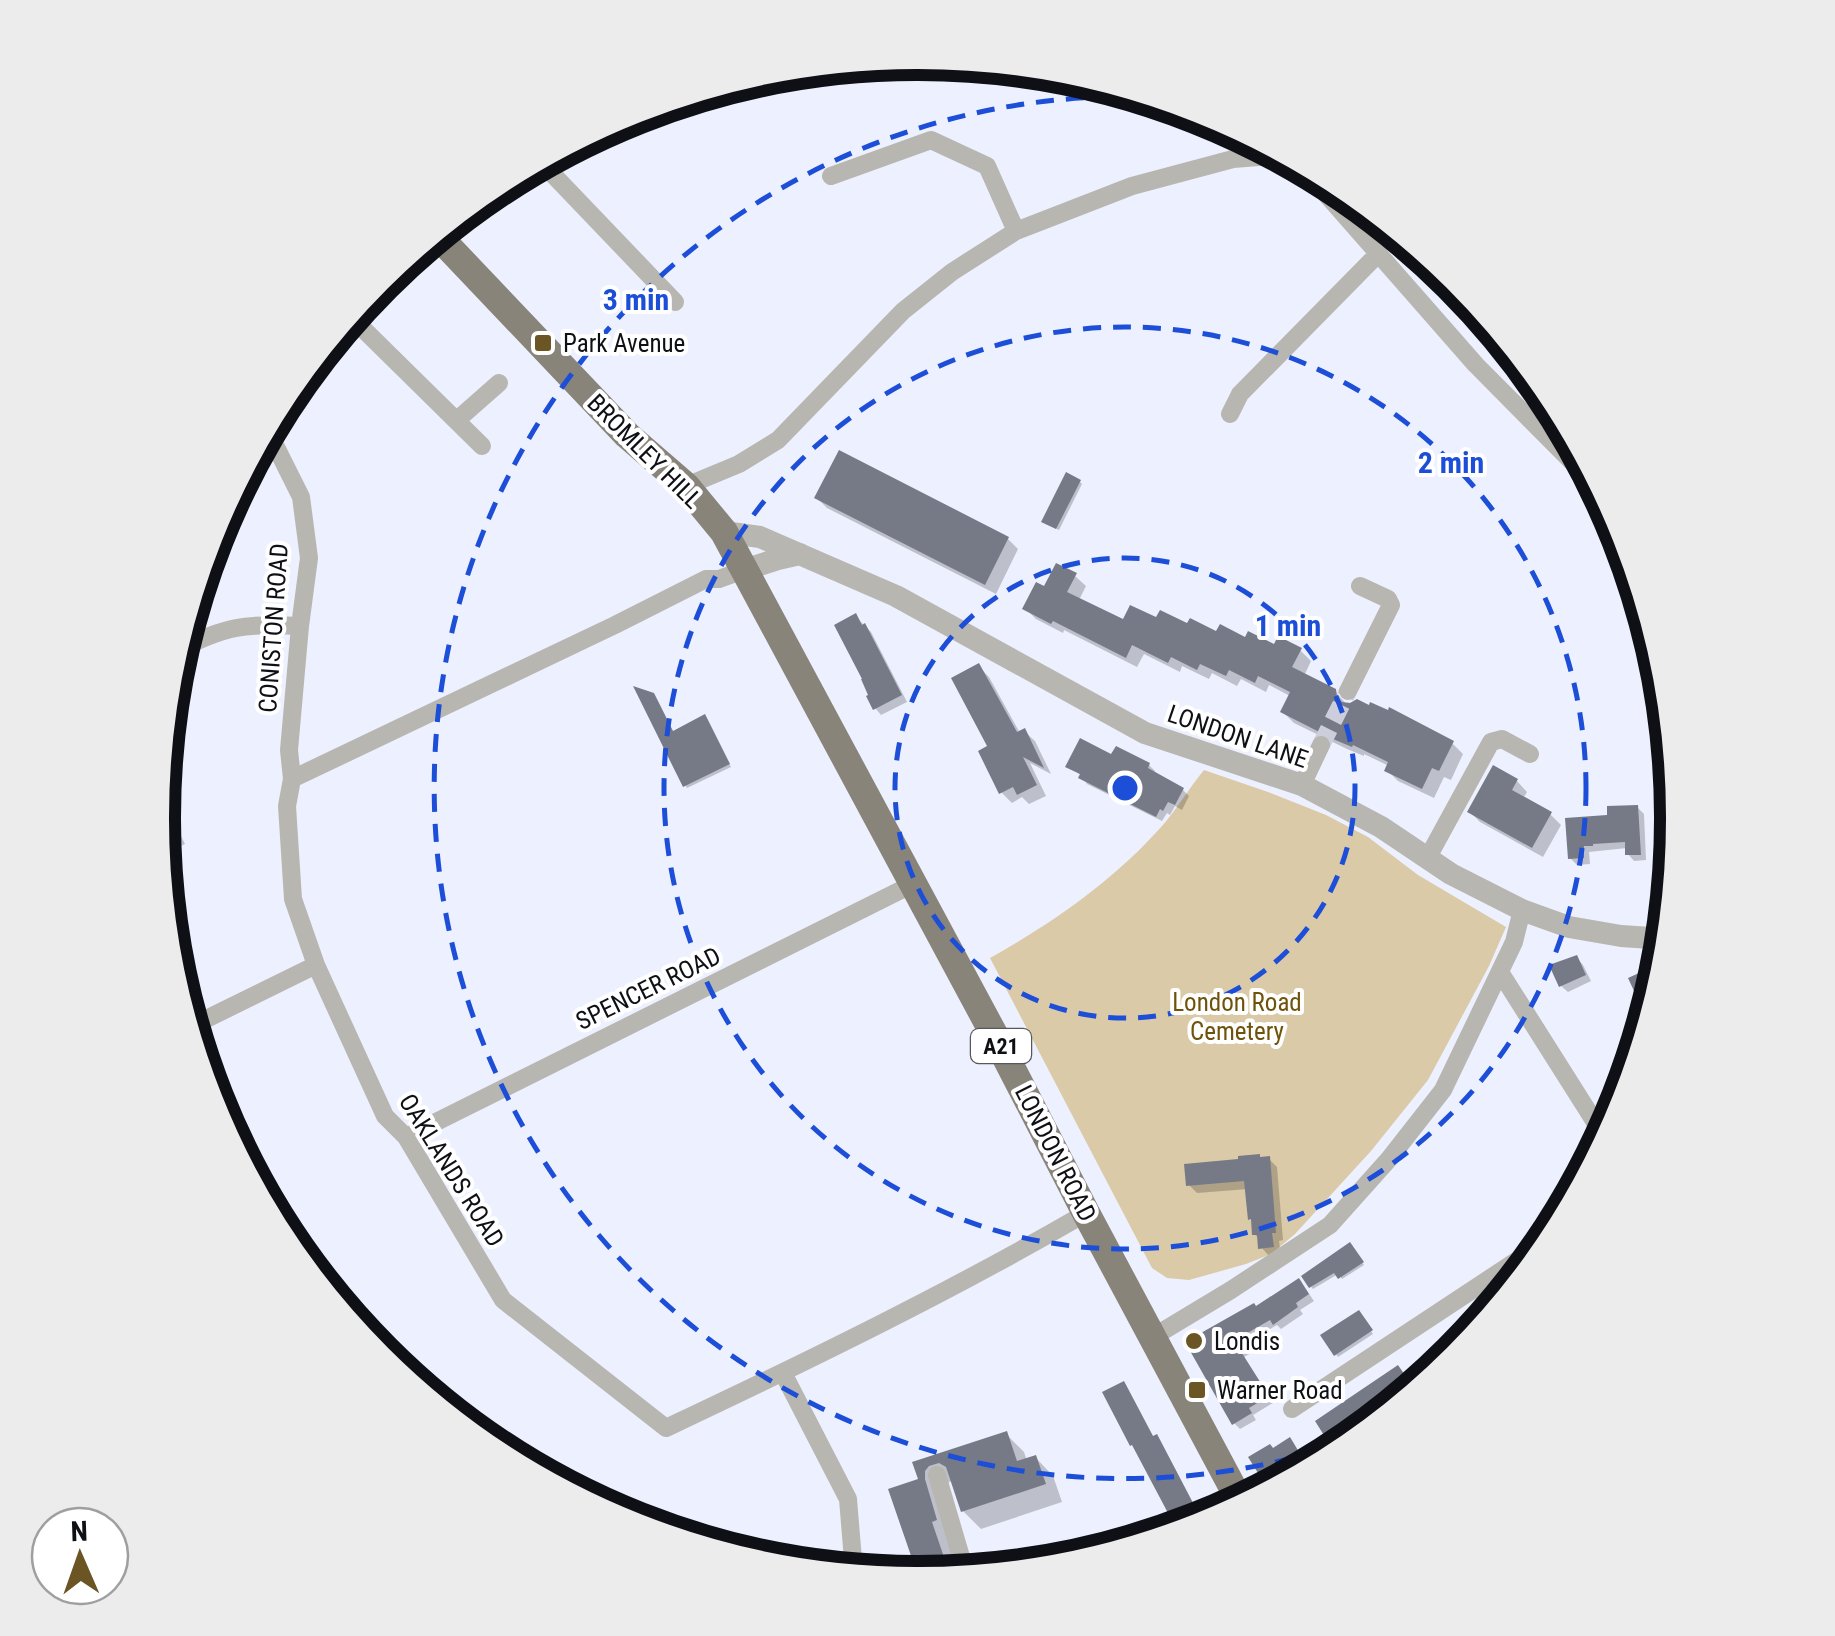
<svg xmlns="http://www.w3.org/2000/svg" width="1835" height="1636" viewBox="0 0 1835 1636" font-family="'Roboto Condensed',sans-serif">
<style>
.green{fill:#dacaa8}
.shadow{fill:#0003}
.building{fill:#767a86}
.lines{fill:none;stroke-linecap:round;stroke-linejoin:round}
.minor-tunnel{stroke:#cccedb;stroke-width:18;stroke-dasharray:18 9;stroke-linecap:butt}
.minor{stroke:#b8b6b0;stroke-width:18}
.tertiary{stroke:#b8b6b0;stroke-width:22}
.primary{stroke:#89847a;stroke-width:28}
.ring{fill:none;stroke:#1d4ed8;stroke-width:5;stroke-dasharray:18 12}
.poi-dot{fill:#6b5525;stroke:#fff;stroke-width:4}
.labels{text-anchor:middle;stroke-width:8;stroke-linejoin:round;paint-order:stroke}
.shield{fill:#fff;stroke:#57585b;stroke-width:2.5}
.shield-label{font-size:22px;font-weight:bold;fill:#0f1015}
.poi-label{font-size:25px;fill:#0f1015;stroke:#fff;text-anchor:start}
.street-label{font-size:25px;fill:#0f1015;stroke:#fff}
.park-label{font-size:25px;fill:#6e530a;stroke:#fff}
.rim{fill:none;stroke:#0f1015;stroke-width:12}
.centre{fill:#1d4ed8;stroke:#fff;stroke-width:5}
.ring-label{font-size:30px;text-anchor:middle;font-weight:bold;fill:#1d4ed8;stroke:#fff;stroke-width:8;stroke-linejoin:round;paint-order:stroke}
</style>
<rect width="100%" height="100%" fill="#edf0fe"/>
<path class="green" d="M1204 770 1268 792 1326 815 1368 837 1418 875 1506 927 1489 966 1428 1080 1371 1151 1295 1234 1271 1254 1246 1264 1189 1280 1167 1278 1152 1268 990 958C1054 922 1113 881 1162 826 1177 809 1189 788 1204 770Z"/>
<path class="shadow" d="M1080 482 1082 484 1059 530 1047 524Z
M817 498 1008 539 1018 549 996 594 827 508Z
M1075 576 1086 586 1079 600 1124 623 1157 621 1275 647 1300 650 1311 661 1304 676 1335 691 1347 705 1452 743 1463 754 1451 780 1444 777 1434 798 1398 781 1387 770 1389 766 1364 754V756L1347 749 1294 723 1283 712 1290 696 1269 685 1266 692 1241 679 1237 686 1212 673 1209 679 1182 666 1180 672 1144 654 1137 667 1064 630 1063 633 1036 619 1025 608 1045 589Z
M192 603 198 615 186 621Z
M855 616 871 632 907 702 881 715 875 708Z
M978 666 989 677 1020 733 1024 731 1035 741 1051 774 1030 763 1046 796 1029 804 1022 797 1012 803 1001 792 990 748Z
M707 720 731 767 687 788 685 785Z
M165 736 174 755 165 760 177 784 167 790 180 816 173 820 185 844 177 848 182 859 171 865 161 855 157 817Z
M1112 758 1149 765 1155 771 1154 774 1183 790 1189 796 1182 810 1175 806 1170 815 1167 813 1162 821 1087 784 1082 776 1068 766Z
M1494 768 1517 781 1527 792 1523 799 1550 814 1561 825 1543 857 1480 822 1470 812Z
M1637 807 1644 814 1646 860 1634 861 1628 854 1627 848 1589 852 1590 864 1577 865 1570 858 1610 817Z
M1577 958 1583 965 1591 981 1568 992 1561 986Z
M1269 1159 1277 1167 1283 1240 1279 1241 1281 1255 1269 1256 1261 1247 1260 1239 1254 1234 1248 1189 1197 1193 1189 1185Z
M1352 1247 1364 1265 1342 1279 1338 1274 1313 1289 1311 1287Z
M1305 1288 1314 1301 1300 1310 1303 1314 1281 1329 1277 1325 1248 1342 1253 1352 1244 1357 1273 1403 1253 1415 1256 1420 1240 1429 1234 1423 1188 1343Z
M1361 1316 1373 1334 1338 1357 1336 1354Z
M1404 1374 1414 1389 1339 1451 1334 1446Z
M1006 1434 1024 1452 1027 1461 1036 1458 1053 1476 1062 1502 981 1529 963 1511 953 1480 944 1485 960 1574 923 1578 920 1575 921 1480 915 1464Z
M1106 1543 1115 1549 1100 1554Z"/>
<path class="building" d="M839 450 1009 537 985 585 814 498Z
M1066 472 1081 480 1056 529 1041 522Z
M1056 563 1077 573 1067 592 1123 619 1130 605 1156 617 1160 610 1187 623 1190 618 1216 631 1220 624 1245 637 1248 631 1274 644 1278 636 1302 648 1292 667 1336 689 1337 697 1342 702 1350 703 1357 699 1369 705 1370 702 1388 710 1389 707 1454 741 1439 771 1432 768 1422 789 1384 771 1388 762 1353 745 1352 747 1333 739 1280 712 1290 692 1258 676 1255 683 1229 670 1226 676 1200 664 1197 670 1171 657 1168 663 1132 645 1126 658 1053 621 1051 624 1022 609 1036 582 1044 586Z
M856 613 862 625 865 623 902 695 873 710 866 696 868 695 861 679H862L834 625Z
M979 663 1017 732 1025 728 1044 768 1023 757 1037 785 1017 795 1013 787 999 794 978 751 987 746 951 678Z
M633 686 654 693 673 731 705 714 730 764 683 787Z
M1080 738 1111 754 1116 746 1150 763 1148 768 1184 788 1175 805 1168 802 1163 811 1160 809 1156 817 1078 778 1080 774 1065 767Z
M1493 765 1518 779 1512 790 1552 812 1532 848 1467 812Z
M159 799 176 833 159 842 157 817Z
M1638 805 1641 855H1625V842L1593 844V846H1584V858L1568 859 1565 818 1607 815V806Z
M1577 955 1586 975 1559 987 1549 965Z
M1650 968 1658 984 1647 1019 1628 978Z
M1260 1154V1157L1270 1156 1276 1233H1272L1274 1247 1258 1249 1257 1235H1252L1251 1219 1248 1220 1244 1181 1186 1186 1184 1164 1238 1159V1156Z
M1350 1242 1364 1262 1338 1279 1334 1273 1309 1288 1301 1276Z
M1299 1278 1309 1294 1296 1303 1298 1307 1273 1325 1270 1320 1244 1335 1249 1345 1240 1350 1269 1396 1249 1408 1252 1413 1232 1425 1185 1342 1254 1303 1256 1306Z
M1359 1310 1373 1330 1334 1356 1320 1335Z
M1398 1365 1413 1387 1410 1390 1411 1392 1380 1417 1332 1448 1315 1421Z
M1124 1381 1153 1436 1157 1434 1203 1522 1177 1530 1132 1445 1130 1446 1102 1392Z
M1007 1431 1017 1461 1036 1455 1046 1484 961 1512 946 1467 939 1463 929 1466 925 1471V1479L937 1520 932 1522 947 1566 918 1576 888 1489 918 1479 912 1462Z
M1290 1437 1308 1467 1268 1489 1248 1457 1270 1444 1273 1448Z"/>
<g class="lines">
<path class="minor-tunnel" d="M1321 745 1348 691"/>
<path class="minor" d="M540 161 675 302
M1320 175 1326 194 1476 365 1602 492
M831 176 931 140 987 166 1016 231
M350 316 482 446
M1230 414 1240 394 1379 253
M457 420 499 383
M267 429 301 497 309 558 300 626 289 750 292 779 287 806 293 899 316 965 385 1116 406 1137 503 1300 666 1428C808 1361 950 1292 1086 1213
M686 486 739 464 778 440 903 311 952 272 1016 231 1132 186 1233 159 1283 155
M177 651C224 626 247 623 300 626
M1348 691 1391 605 1388 599 1360 586
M292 779 615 625 706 579H719L744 570
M1302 785 1321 745
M1427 859 1491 742 1502 739 1530 754
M1500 972 1605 1138
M190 1027 316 965
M406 1137 913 884
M1153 1337 1231 1290 1330 1225 1389 1159 1443 1090 1514 942 1522 910
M783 1373 848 1499 854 1572
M1292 1409 1551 1238
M937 1475 966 1574"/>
<path class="tertiary" d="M724 532 760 537 896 596 1145 733 1302 785 1381 827 1451 874 1522 910 1569 927 1621 936 1666 939
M744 570 778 559 800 554"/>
<path class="primary" d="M436 234 627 435 686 486 724 532 997 1040 1086 1213 1241 1503"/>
</g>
<g class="ring">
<circle cx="1125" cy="788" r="230"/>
<circle cx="1125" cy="788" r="461"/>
<path d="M1350 1441A691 691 0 1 1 1149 97"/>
</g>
<g class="poi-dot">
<rect x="533" y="333" width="20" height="20" rx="5"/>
<circle cx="1194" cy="1341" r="10"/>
<rect x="1187" y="1380" width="20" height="20" rx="5"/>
</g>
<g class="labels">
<rect class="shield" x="971" y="1029" width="60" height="34" rx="8"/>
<g class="shield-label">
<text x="1001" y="1054">A21</text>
</g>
<g class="poi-label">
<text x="563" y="352">Park Avenue</text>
<text x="1214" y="1350">Londis</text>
<text x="1217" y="1399">Warner Road</text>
</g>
<g class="street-label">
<text transform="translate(645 451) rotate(45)" y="9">BROMLEY HILL</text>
<text transform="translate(273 628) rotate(-86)" y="9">CONISTON ROAD</text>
<text transform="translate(1238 736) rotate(19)" y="9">LONDON LANE</text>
<text transform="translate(648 988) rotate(-26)" y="9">SPENCER ROAD</text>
<text transform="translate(1056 1153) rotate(63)" y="9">LONDON ROAD</text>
<text transform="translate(452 1170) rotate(58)" y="9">OAKLANDS ROAD</text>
</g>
<g class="park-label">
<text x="1237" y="1011">London Road<tspan x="1237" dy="29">Cemetery</tspan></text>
</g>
</g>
<path d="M0 0H1835V1636H0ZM917 75H918A742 742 0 0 1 1660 817V819A742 742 0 0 1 918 1561H917A742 742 0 0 1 175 819V817A742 742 0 0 1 917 75Z" fill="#ececec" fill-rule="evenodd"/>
<path class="rim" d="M917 75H918A742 742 0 0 1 1660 817V819A742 742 0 0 1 918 1561H917A742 742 0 0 1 175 819V817A742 742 0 0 1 917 75Z"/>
<circle cx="1125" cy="788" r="15" class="centre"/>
<g class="ring-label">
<text x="636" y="310">3 min</text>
<text x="1451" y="473">2 min</text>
<text x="1288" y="636">1 min</text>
</g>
<g transform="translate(80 1556) rotate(358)"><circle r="48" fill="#ffffff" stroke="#9f9fa1" stroke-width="2.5"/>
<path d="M0-8L18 38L0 25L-18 38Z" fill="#6b5525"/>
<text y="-15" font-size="28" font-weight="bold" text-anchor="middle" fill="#0f1015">N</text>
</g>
</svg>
